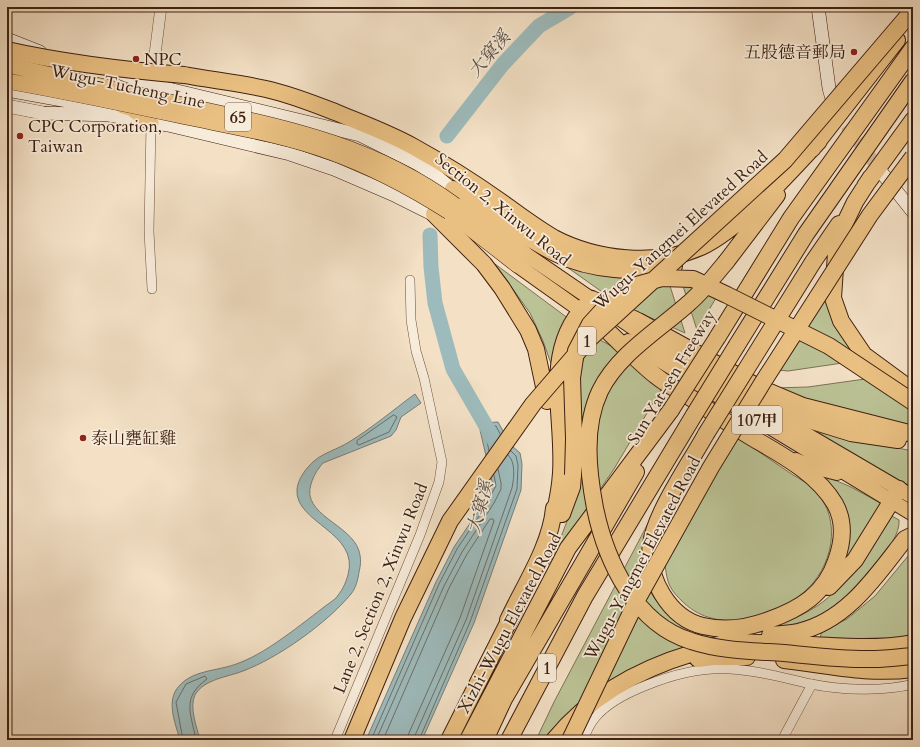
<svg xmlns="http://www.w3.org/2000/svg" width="920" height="747" viewBox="0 0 920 747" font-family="Cardo,'Noto Serif TC',serif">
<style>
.green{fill:#bbc295;stroke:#7c7153}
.water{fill:#9dbbbc;stroke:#777d78}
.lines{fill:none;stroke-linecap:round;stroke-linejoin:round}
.shore{stroke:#6e6e66;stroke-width:1}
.river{stroke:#9dbbbc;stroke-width:15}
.secondary-tunnel{stroke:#cfbaa1;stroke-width:13;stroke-dasharray:13 6;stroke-linecap:butt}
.minor-casing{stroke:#6b503e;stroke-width:10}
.tertiary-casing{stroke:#6b503e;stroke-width:12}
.secondary-casing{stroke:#3e2011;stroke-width:14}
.primary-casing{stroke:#3e2011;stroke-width:16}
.trunk-casing{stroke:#3e2011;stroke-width:16}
.motorway-casing{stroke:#3e2011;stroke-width:18}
.minor{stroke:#f7ebd9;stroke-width:9}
.tertiary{stroke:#f7ebd9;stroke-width:11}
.secondary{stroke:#f7ebd9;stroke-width:13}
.primary{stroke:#eac082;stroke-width:14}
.trunk{stroke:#eac082;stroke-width:15}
.motorway{stroke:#eac082;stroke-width:16}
.trunk-bridge-casing{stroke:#3e2011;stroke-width:16;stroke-linecap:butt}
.motorway-bridge-casing{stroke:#3e2011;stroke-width:18;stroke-linecap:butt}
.trunk-bridge{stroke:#eac082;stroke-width:15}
.motorway-bridge{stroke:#eac082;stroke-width:16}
.poi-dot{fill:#8f2418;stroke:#f7ebd9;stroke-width:1.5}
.labels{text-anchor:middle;stroke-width:3.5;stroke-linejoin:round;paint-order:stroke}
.shield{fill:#f7ebd9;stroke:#765d4d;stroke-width:1}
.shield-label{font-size:16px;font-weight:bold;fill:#3e2011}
.poi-label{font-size:17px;fill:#3e2011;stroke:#f7ebd9;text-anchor:start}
.street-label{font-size:17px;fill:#3e2011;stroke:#f7ebd9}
.water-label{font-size:18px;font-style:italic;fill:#5a4e44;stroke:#f7ebd9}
</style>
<rect width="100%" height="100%" fill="#f3e0c5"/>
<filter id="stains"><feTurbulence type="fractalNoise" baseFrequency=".005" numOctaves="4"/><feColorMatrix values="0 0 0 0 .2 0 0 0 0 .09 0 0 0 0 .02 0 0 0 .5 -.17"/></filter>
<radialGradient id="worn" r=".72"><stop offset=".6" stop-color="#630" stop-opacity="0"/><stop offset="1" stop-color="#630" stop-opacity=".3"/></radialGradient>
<path class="green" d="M550 255 599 272 633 278 605 294Z
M495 264 569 319 554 372 543 341 530 313Z
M657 286H670L685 333 631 309Z
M683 286 694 288 716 298 697 330Z
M825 292C831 326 839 336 863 360L788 371 777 370Z
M600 340 669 376 614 469 541 575 561 537 577 495 580 370 584 358Z
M865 379 913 409V427L823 406 773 388 808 387Z
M800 425 866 442 913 451V488Z
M737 437C756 450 774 462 793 475 800 479 809 484 815 490 843 520 833 568 803 593 772 620 717 634 684 603 670 590 667 584 665 564Z
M802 466 851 487 882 504 844 564 848 519Z
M654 512C650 526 644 541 642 556 639 590 670 624 701 634 709 636 719 636 728 637L582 702 544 740H536L554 702Z
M890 515 899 520C902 544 848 601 828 612 804 624 777 628 751 634 773 626 798 619 817 606 848 586 869 545 890 515Z
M913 550V636L891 639 820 638 822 631 847 619 875 596Z"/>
<path class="water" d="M415 394 421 403 401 417 396 430 391 436 323 463C317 470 314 475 311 484 301 515 351 524 359 551 361 558 361 564 359 572 358 579 356 588 351 594 327 623 278 658 243 671 228 677 204 679 195 695 189 707 197 728 200 740H180C176 725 167 705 176 690 190 669 217 672 239 663 271 651 307 619 335 599 342 591 345 585 348 575 360 532 294 523 297 489 298 479 306 468 314 461 323 453 338 449 349 442 372 428 393 410 415 394Z
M498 422 511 445 520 453 522 464 521 490 474 623 422 740H366L436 582 454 547 487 498 489 488 493 486 480 430 484 423Z"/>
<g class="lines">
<path class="shore" d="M394 415 397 417 389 432 359 445 357 444V441Z
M489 451 485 431 486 427 496 426 500 434
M183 740 176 702 186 684 205 676 207 679C181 698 191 713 196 740
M371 740 439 584 457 549 490 500 493 491 496 486 494 475
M376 740 444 586 462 552 494 503 501 489V483L498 469
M383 740 449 588 467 554 490 519H493L494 521 460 618 409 733 407 740
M413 740 466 620 512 488C514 478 516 462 508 455
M419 740 470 622 517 489 518 465 516 456 511 451"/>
<path class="river" d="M447 136 503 64 539 26 571 7
M430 235 431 267 435 303 453 369 494 440"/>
<path class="secondary-tunnel" d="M835 110 882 173"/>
<defs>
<path id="minor" d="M151 123 149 231 152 289
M335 740 420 535 439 482 442 462 424 378 416 351 411 320 410 280
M583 740C586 733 589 725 594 719 606 703 629 692 647 685 674 674 701 667 730 669 757 670 784 678 811 684 840 690 884 692 913 684
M782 740 812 684"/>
<path id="tertiary" d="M152 78 161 7"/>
<path id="secondary" d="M818 7 829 88 835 110
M7 39 40 52
M123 74 152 85 360 135 418 164 435 175 460 196
M7 90 90 105 106 113
M7 106 43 113 109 115 168 125 290 154 334 169 392 194 442 219
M882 173 913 212"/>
<path id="primary" d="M524 253 632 327 797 429 913 497
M517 265 590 317
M628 341 913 514
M796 460 809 466 837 473"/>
<path id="trunk" d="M123 106 132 109 151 123
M455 205 524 253
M449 212 517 265"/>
<path id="motorway" d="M184 75C211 80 239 83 266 89 289 94 312 103 335 112 361 123 389 133 414 147 443 163 473 182 500 201 518 214 535 227 554 238 596 260 656 267 701 247 741 228 788 174 819 141
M812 149 897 40
M871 177 855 202 841 231 836 253 833 298 841 321 864 355 913 391
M865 186 913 120
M453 189C488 210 520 236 557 254 592 271 636 273 674 266
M434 214 484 264 502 288 528 330 536 349 547 401
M726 262 777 195
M813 262 839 224
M601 325C620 342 637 361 656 376 666 384 677 390 688 396 709 410 729 424 751 437 780 454 817 473 835 504 845 522 843 542 836 561 825 594 800 609 769 620 748 628 724 631 703 626 669 618 646 577 651 544 655 513 690 463 706 434
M717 338 791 218 913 48
M737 345 806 234 913 81
M757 404 851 433 898 440
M562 514 572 487 573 475
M553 518C557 504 560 488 561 473 565 412 539 347 592 299L638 321 758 387 803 406 913 434
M829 587 855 560 899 489
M508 620C524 586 551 545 554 508
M770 635C779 634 789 634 798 632 847 621 876 576 905 539L913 535
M698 659 713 657H747
M784 660C829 665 867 675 913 669
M449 740 514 611
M468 740 568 548 671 410
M485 740 504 699 636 472
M509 740 585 596 694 415
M554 740C591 695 639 669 693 653 704 650 715 645 725 643 737 641 750 643 762 643 812 643 863 652 913 643"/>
</defs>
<use href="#minor" class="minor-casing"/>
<use href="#tertiary" class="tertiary-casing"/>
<use href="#secondary" class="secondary-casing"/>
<use href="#primary" class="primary-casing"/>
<use href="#trunk" class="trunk-casing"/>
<use href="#motorway" class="motorway-casing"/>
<use href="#minor" class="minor"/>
<use href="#tertiary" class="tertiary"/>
<use href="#secondary" class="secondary"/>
<use href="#primary" class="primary"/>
<use href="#trunk" class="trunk"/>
<use href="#motorway" class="motorway"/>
<defs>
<path id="trunk-bridge" d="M7 65C70 79 133 93 196 108 292 129 374 146 455 205
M7 81C67 92 126 104 186 117 234 127 283 135 330 152 372 167 411 188 449 212"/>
<path id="motorway-bridge" d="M7 50C65 63 124 70 184 75
M726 262C714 276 703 291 689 303 659 330 618 354 600 391 583 427 588 471 595 508 606 561 635 624 691 641 721 651 753 651 784 653 814 656 845 660 875 659 887 659 900 657 913 656
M671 410 717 338
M694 415 737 345
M706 434 813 262
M573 475 574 439 572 378 576 351 590 324 611 301 633 286 662 278 693 279 727 295 829 346 913 402
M352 740 403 618 450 521 533 404 589 339 785 160 913 10
M570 740 639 596 711 467 763 382 870 215 913 157"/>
</defs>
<use href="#trunk-bridge" class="trunk-bridge-casing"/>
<use href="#motorway-bridge" class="motorway-bridge-casing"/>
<use href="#trunk-bridge" class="trunk-bridge"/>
<use href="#motorway-bridge" class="motorway-bridge"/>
</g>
<g class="poi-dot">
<circle cx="854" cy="52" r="4"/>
<circle cx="136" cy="59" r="4"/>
<circle cx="20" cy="136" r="4"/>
<circle cx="83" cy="438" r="4"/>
</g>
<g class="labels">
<g class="shield">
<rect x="225" y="103" width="26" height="28" rx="3"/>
<rect x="578" y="327" width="18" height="28" rx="3"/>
<rect x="732" y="406" width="50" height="28" rx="3"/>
<rect x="538" y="654" width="18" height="28" rx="3"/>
</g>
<g class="shield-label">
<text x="238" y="123">65</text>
<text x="587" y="347">1</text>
<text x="757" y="426">107甲</text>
<text x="547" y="674">1</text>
</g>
<g class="poi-label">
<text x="846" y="58" text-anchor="end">五股德音郵局</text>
<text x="144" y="65">NPC</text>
<text x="28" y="132">CPC Corporation,<tspan x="28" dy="20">Taiwan</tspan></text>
<text x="91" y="444">泰山甕缸雞</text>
</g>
<g class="street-label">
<text transform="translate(128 86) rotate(12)" y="6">Wugu-Tucheng Line</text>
<text transform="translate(503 209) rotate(39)" y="6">Section 2, Xinwu Road</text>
<text transform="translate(680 230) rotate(-42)" y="6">Wugu-Yangmei Elevated Road</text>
<text transform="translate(671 377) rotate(-59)" y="6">Sun Yat-sen Freeway</text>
<text transform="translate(642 558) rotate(-62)" y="6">Wugu-Yangmei Elevated Road</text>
<text transform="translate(380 588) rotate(-68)" y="6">Lane 2, Section 2, Xinwu Road</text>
<text transform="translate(509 623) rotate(-62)" y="6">Xizhi-Wugu Elevated Road</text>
</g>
<g class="water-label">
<text transform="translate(489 54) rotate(-50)" y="6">大窠溪</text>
<text transform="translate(480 507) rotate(-75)" y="6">大窠溪</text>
</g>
</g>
<rect width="920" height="747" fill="none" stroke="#f3e0c5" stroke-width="24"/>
<rect x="8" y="8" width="904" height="731" fill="none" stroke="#3e2011" stroke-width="2"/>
<rect x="12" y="12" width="896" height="723" fill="none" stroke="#3e2011"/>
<rect width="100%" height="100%" filter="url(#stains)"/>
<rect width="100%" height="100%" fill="url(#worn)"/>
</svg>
